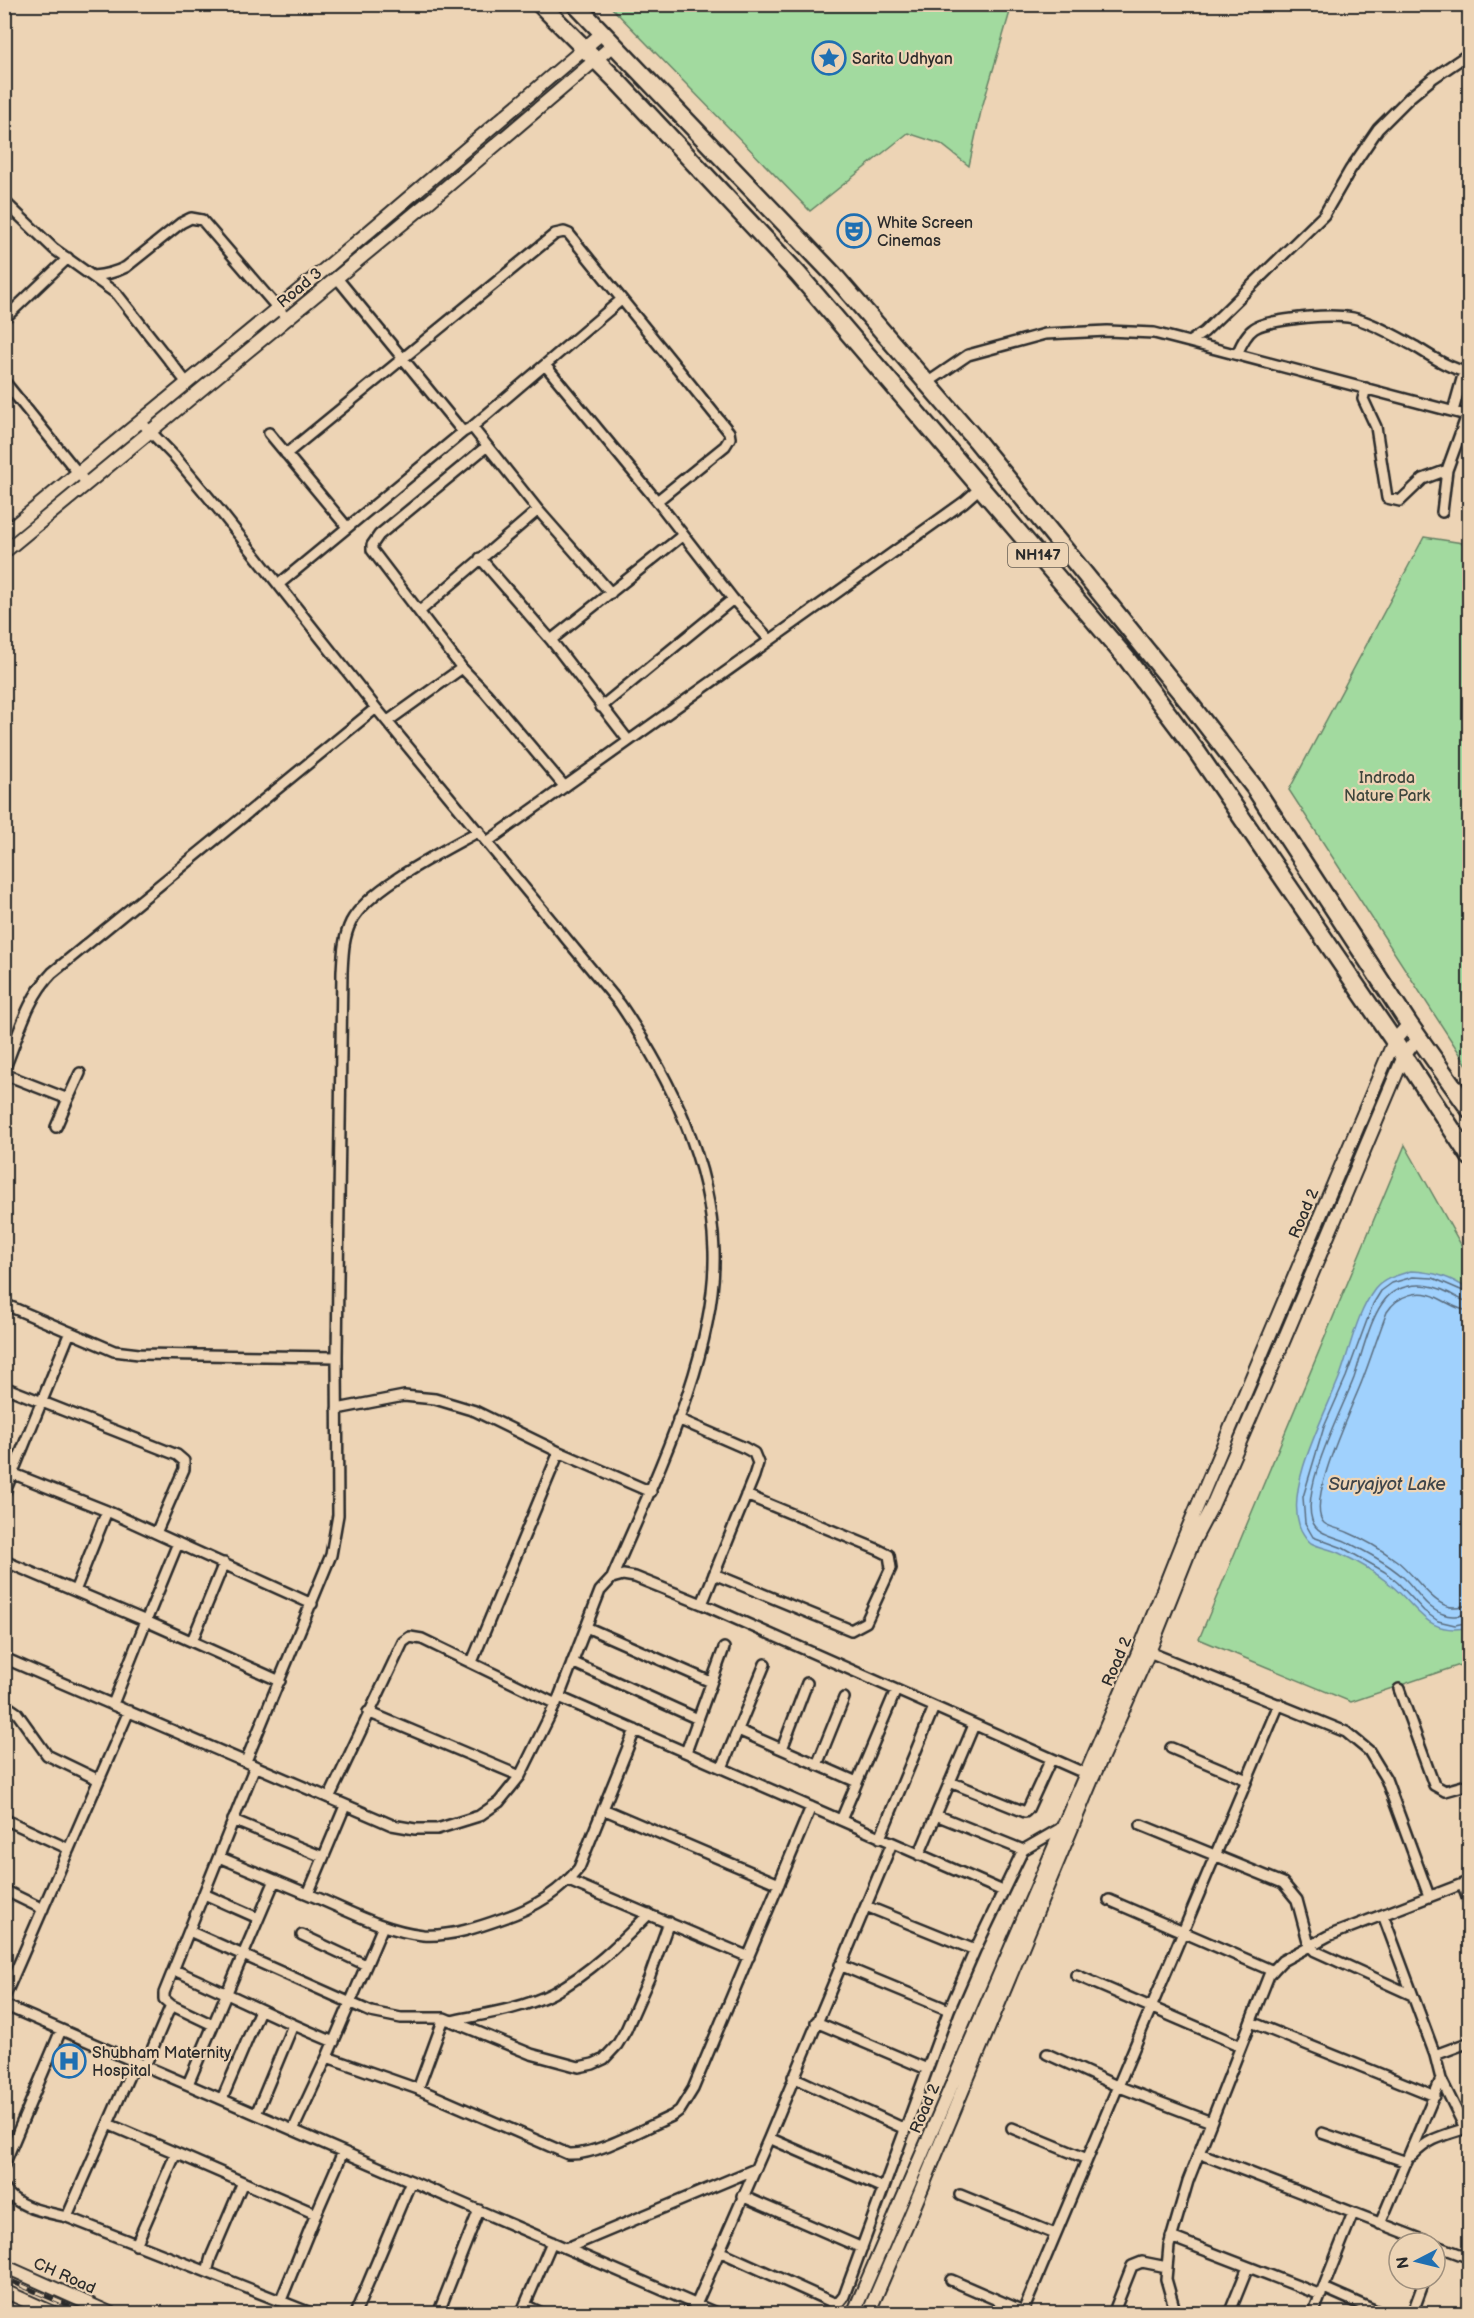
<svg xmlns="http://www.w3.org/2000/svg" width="1474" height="2318" viewBox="0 0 1474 2318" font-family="'Balsamiq Sans',sans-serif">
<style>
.green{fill:#a2da9f;stroke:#668265;stroke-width:1.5}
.water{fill:#a0d1fd;stroke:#718fa9;stroke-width:1.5}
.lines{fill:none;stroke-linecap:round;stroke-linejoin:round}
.shore{stroke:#5a6d7f;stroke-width:1.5}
.minor-casing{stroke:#2b2b2b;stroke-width:14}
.tertiary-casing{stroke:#2b2b2b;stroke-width:16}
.trunk-casing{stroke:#2b2b2b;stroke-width:21}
.minor{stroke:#edd4b5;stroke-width:9}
.tertiary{stroke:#edd4b5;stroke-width:12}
.trunk{stroke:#edd4b5;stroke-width:16}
.rail-casing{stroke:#2b2b2b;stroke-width:5}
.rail{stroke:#edd4b5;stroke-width:3;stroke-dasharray:9;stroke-linecap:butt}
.labels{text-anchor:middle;stroke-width:4.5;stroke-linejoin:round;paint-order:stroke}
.shield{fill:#edd4b5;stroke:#655e54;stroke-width:1.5}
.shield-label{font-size:15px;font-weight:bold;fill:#2b2b2b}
.poi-label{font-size:16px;fill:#2b2b2b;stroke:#edd4b5;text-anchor:start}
.street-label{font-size:16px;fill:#2b2b2b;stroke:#edd4b5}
.park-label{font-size:16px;fill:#3d453c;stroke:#edd4b5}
.water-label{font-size:18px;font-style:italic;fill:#3d444a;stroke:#edd4b5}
</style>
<rect width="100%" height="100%" fill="#edd4b5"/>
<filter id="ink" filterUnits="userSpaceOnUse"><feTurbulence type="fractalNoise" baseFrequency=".0167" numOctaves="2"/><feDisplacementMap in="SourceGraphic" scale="12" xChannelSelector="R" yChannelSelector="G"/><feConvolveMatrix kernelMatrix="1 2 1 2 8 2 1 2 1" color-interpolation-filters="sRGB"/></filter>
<g filter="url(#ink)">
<path class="green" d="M609 5H1012L981 111 969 166 941 144 908 133 810 211Z
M1424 537 1469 544V1068L1289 790Z
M1405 1145 1469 1259V1662L1351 1702 1199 1639Z"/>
<path class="water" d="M1411 1271C1434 1272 1451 1277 1469 1290L1470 1627C1427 1637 1419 1608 1391 1585 1376 1573 1359 1562 1341 1554 1332 1549 1320 1548 1311 1543 1307 1540 1300 1530 1299 1524 1286 1484 1327 1411 1341 1373 1351 1345 1357 1313 1375 1289 1384 1278 1398 1275 1411 1271Z"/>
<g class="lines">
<path class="shore" d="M1470 1294 1433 1278 1413 1277 1392 1283 1381 1291 1373 1304 1346 1377 1324 1427 1303 1497 1305 1523 1313 1537 1343 1548 1385 1572 1398 1583 1424 1611 1438 1621 1455 1625 1470 1622
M1470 1302C1462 1301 1456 1297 1449 1293 1432 1284 1415 1282 1397 1290 1373 1300 1362 1355 1354 1378 1342 1410 1301 1487 1312 1520 1317 1536 1337 1536 1349 1543 1368 1553 1387 1563 1403 1577 1416 1589 1426 1609 1443 1614 1452 1618 1460 1615 1470 1614
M1470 1311C1457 1310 1449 1303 1438 1298 1419 1288 1398 1295 1387 1312 1378 1335 1371 1358 1362 1381 1354 1403 1304 1504 1324 1523 1330 1528 1342 1529 1349 1533 1366 1540 1382 1550 1397 1561 1412 1572 1430 1601 1447 1606 1455 1609 1462 1606 1470 1605"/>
<defs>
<path id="minor" d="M4 201 54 249 117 294 187 383
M93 276C105 275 114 273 126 267L181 223 191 218 202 220 287 319
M337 278 463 432
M4 319 68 258
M1189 342 1470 416
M1237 354C1249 326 1255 325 1285 320 1305 317 1333 314 1353 318 1372 322 1399 338 1416 347 1432 357 1450 369 1470 373
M545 365 657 501 733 599 770 640
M4 381 87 484
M927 383 968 355 1045 334 1107 331 1154 333 1189 342 1204 332 1324 215 1350 170 1378 129 1410 97 1433 78 1470 53
M1366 388 1363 399 1376 427 1387 498 1400 501 1423 479 1447 470
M1453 411 1464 372
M141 422 175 457 220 511 376 708 620 1004C670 1078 711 1160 714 1251 717 1355 653 1482 612 1578
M472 427 538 510 611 593
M269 433 347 527
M487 446 379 535 372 545V550L462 668 486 693 564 786
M286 454 555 234 564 232 569 234 729 432 730 438 725 446 657 501
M1442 512 1447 470 1467 415
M480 558 551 640 628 740
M279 584 463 432 472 427 621 300
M420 611 538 510
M551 640 683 535
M601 707 733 599
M388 721 462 668
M487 842 964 502 981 487
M4 1070C19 1035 26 1000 52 973L376 708
M4 1074 68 1099 56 1127
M68 1099 80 1073
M4 1304 114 1351 139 1354 337 1357
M4 1387 177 1455 184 1461V1469L156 1533
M337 1409 404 1396 435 1399 475 1411 559 1452 651 1492
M678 1419 745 1448 754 1453 758 1463 754 1476 702 1604
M4 1470 107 1511 75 1591
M4 1494 70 1332
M107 1511 312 1604
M4 1561 146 1621 178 1543
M714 1574 851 1630 866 1622 891 1568 889 1555 879 1550 746 1495
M586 1627 711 1682
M192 1641 224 1563
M1144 1650 1346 1732 1369 1751 1386 1779 1429 1896
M4 1658 392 1825 415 1829H437L479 1816 499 1802 520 1776 559 1697 600 1591 612 1578 623 1575 635 1577 702 1604 1091 1776
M472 1662 559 1452
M572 1662 698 1719
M1399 1689 1434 1785 1445 1791 1470 1784
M559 1697 1003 1891
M4 1704 17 1713 47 1755 99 1780
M113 1704 146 1621 280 1681
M368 1712 520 1776
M738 1730 857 1782
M1171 1748 1247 1780
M782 1749 807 1683
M686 1752 724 1648
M246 1761 331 1555 338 1515 337 1357 342 972C343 955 343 938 351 922 369 887 444 851 479 831
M817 1765 844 1698
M722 1768 765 1664
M950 1782 1025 1812 1028 1809 1051 1759
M329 1798 403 1642 410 1637 422 1639 556 1704
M603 1809 779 1884
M936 1815 1023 1850
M4 1819 69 1849
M233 1820 323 1857
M841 1820 896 1690
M1141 1825 1283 1883 1297 1900 1309 1945 1315 1951 1412 1995
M880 1838 934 1707
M919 1855 974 1725
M219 1857C253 1871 286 1885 320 1899 354 1914 387 1931 423 1935 450 1937 479 1927 504 1918 533 1908 559 1893 579 1868L635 1730
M569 1881 749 1957
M1462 1884 1470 1905
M4 1890 43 1909
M204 1894 258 1918
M308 1894 345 1806
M1109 1900 1273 1971
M866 1906 975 1950
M189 1931 371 2012 401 2018H444
M302 1935 366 1965
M840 1965 949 2010
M174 1970C228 1993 279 2020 334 2042
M1076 1975 1241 2046
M4 1998 129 1711
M4 2005 718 2314
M171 2005 164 1999V1993L255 1766
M451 2021C485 2014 522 2009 553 1993 590 1973 620 1943 649 1914
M816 2022 927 2069
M1251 2022 1435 2096
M1047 2054 1117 2086 1211 2122
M1435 2055 1470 2042
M327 2057 383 1926
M145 2066 171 2005 213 2025
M793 2077 905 2129
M1441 2079 1465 2128
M188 2084 275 1880
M418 2089 444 2018 531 2054 579 2067 593 2064 604 2059 617 2045 626 2030 649 1978 669 1922
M222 2099 260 2010
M256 2114 293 2025
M108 2124 176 2153 136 2245
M1012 2128 1087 2159
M293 2130 327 2057 418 2089 568 2154C596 2156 645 2128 672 2116L680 2110 693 2089 811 1807
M1322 2133 1407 2162
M769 2138 883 2188
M176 2153 316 2214 281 2300
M1199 2153 1431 2243
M1412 2156C1430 2137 1446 2135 1470 2127
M4 2165 61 2030
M243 2182 211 2257 207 2272 313 2314
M4 2188C16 2208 46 2212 67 2217L135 2062
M960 2195 1055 2234
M742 2196 862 2248
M316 2214 343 2152
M67 2217 207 2272
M1380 2224 1441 2079 1435 2055 1383 1915
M1171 2237 1321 2295
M1435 2245 1470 2258
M567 2248 753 2170
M719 2251 834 2303 839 2302 844 2296 949 2010 975 1950 1023 1850 1061 1828
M951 2280 1023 2311
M1324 2288 1383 2314
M525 2305 544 2314
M355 2314 411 2181
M438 2314 479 2210
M521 2314 552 2242
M692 2314 769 2138 892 1843
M1022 2314 1279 1704
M1113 2314 1132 2266 1142 2262 1167 2267
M1176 2314 1166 2279 1169 2246 1188 2181 1269 1975 1282 1961 1328 1936 1470 1881
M1229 2314 1248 2267
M1313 2314 1353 2213
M1412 2314 1425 2279"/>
<path id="tertiary" d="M4 534 325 269 601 34
M4 552 431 200 613 45
M4 2266 112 2314
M4 2291 56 2314
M853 2314 1140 1648 1183 1540 1394 1041 1409 1024
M868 2314 909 2219 1093 1777 1149 1652 1193 1542 1212 1506 1275 1361 1404 1056 1418 1037"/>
<path id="trunk" d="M540 4 619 83 798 274 1127 659 1197 752 1394 1041 1470 1157
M575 4 833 274 976 440 1190 704 1254 787 1409 1024 1470 1110"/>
</defs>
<use href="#minor" class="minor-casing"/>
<use href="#tertiary" class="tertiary-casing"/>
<use href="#trunk" class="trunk-casing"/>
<use href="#minor" class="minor"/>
<use href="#tertiary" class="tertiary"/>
<use href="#trunk" class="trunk"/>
<defs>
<path id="rail" d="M4 2278 88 2314"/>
</defs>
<use href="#rail" class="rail-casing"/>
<use href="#rail" class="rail"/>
</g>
</g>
<defs>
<symbol id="sight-ring" viewBox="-11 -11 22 22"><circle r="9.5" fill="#edd4b5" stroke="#1f6fb2" stroke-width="1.5"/><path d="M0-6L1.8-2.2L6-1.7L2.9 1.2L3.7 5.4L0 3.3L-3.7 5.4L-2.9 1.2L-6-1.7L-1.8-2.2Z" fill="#1f6fb2"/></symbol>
<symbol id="theatre-ring" viewBox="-11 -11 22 22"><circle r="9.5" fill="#edd4b5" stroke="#1f6fb2" stroke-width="1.5"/><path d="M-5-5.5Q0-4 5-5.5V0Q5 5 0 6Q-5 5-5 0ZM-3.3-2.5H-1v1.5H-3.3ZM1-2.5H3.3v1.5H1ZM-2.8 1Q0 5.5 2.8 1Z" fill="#1f6fb2"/></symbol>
<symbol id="hospital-ring" viewBox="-11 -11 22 22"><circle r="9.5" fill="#edd4b5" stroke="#1f6fb2" stroke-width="1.5"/><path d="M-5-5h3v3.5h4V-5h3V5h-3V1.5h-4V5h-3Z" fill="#1f6fb2"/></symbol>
</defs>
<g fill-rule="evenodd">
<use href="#sight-ring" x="810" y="39" width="38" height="38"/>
<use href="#theatre-ring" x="835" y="212" width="38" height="38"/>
<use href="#hospital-ring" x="50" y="2042" width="38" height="38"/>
</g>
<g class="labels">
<rect class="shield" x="1008" y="543" width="60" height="24" rx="4.5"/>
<g class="shield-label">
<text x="1038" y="560">NH147</text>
</g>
<g class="poi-label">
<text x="852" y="64">Sarita Udhyan</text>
<text x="877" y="228">White Screen<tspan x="877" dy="18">Cinemas</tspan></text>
<text x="92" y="2058">Shubham Maternity<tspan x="92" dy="18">Hospital</tspan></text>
</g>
<g class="street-label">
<text transform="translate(299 287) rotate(-40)" y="6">Road 3</text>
<text transform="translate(1303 1213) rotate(-67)" y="6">Road 2</text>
<text transform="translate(1116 1661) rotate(-67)" y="6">Road 2</text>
<text transform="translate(924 2108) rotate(-67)" y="6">Road 2</text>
<text transform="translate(65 2275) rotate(24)" y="6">CH Road</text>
</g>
<g class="park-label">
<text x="1387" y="783">Indroda<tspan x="1387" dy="18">Nature Park</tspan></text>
</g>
<g class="water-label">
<text x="1387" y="1490">Suryajyot Lake</text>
</g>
</g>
<rect width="1474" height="2318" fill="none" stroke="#edd4b5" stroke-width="24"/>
<rect x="12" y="12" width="1450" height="2294" fill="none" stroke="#2b2b2b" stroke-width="2" filter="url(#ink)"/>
<g transform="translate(1417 2261) rotate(263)"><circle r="28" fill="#edd4b5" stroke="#9f907e" stroke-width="1.5"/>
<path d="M0-4.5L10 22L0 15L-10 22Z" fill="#1f6fb2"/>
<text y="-9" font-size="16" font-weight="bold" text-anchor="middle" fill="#2b2b2b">N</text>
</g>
</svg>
